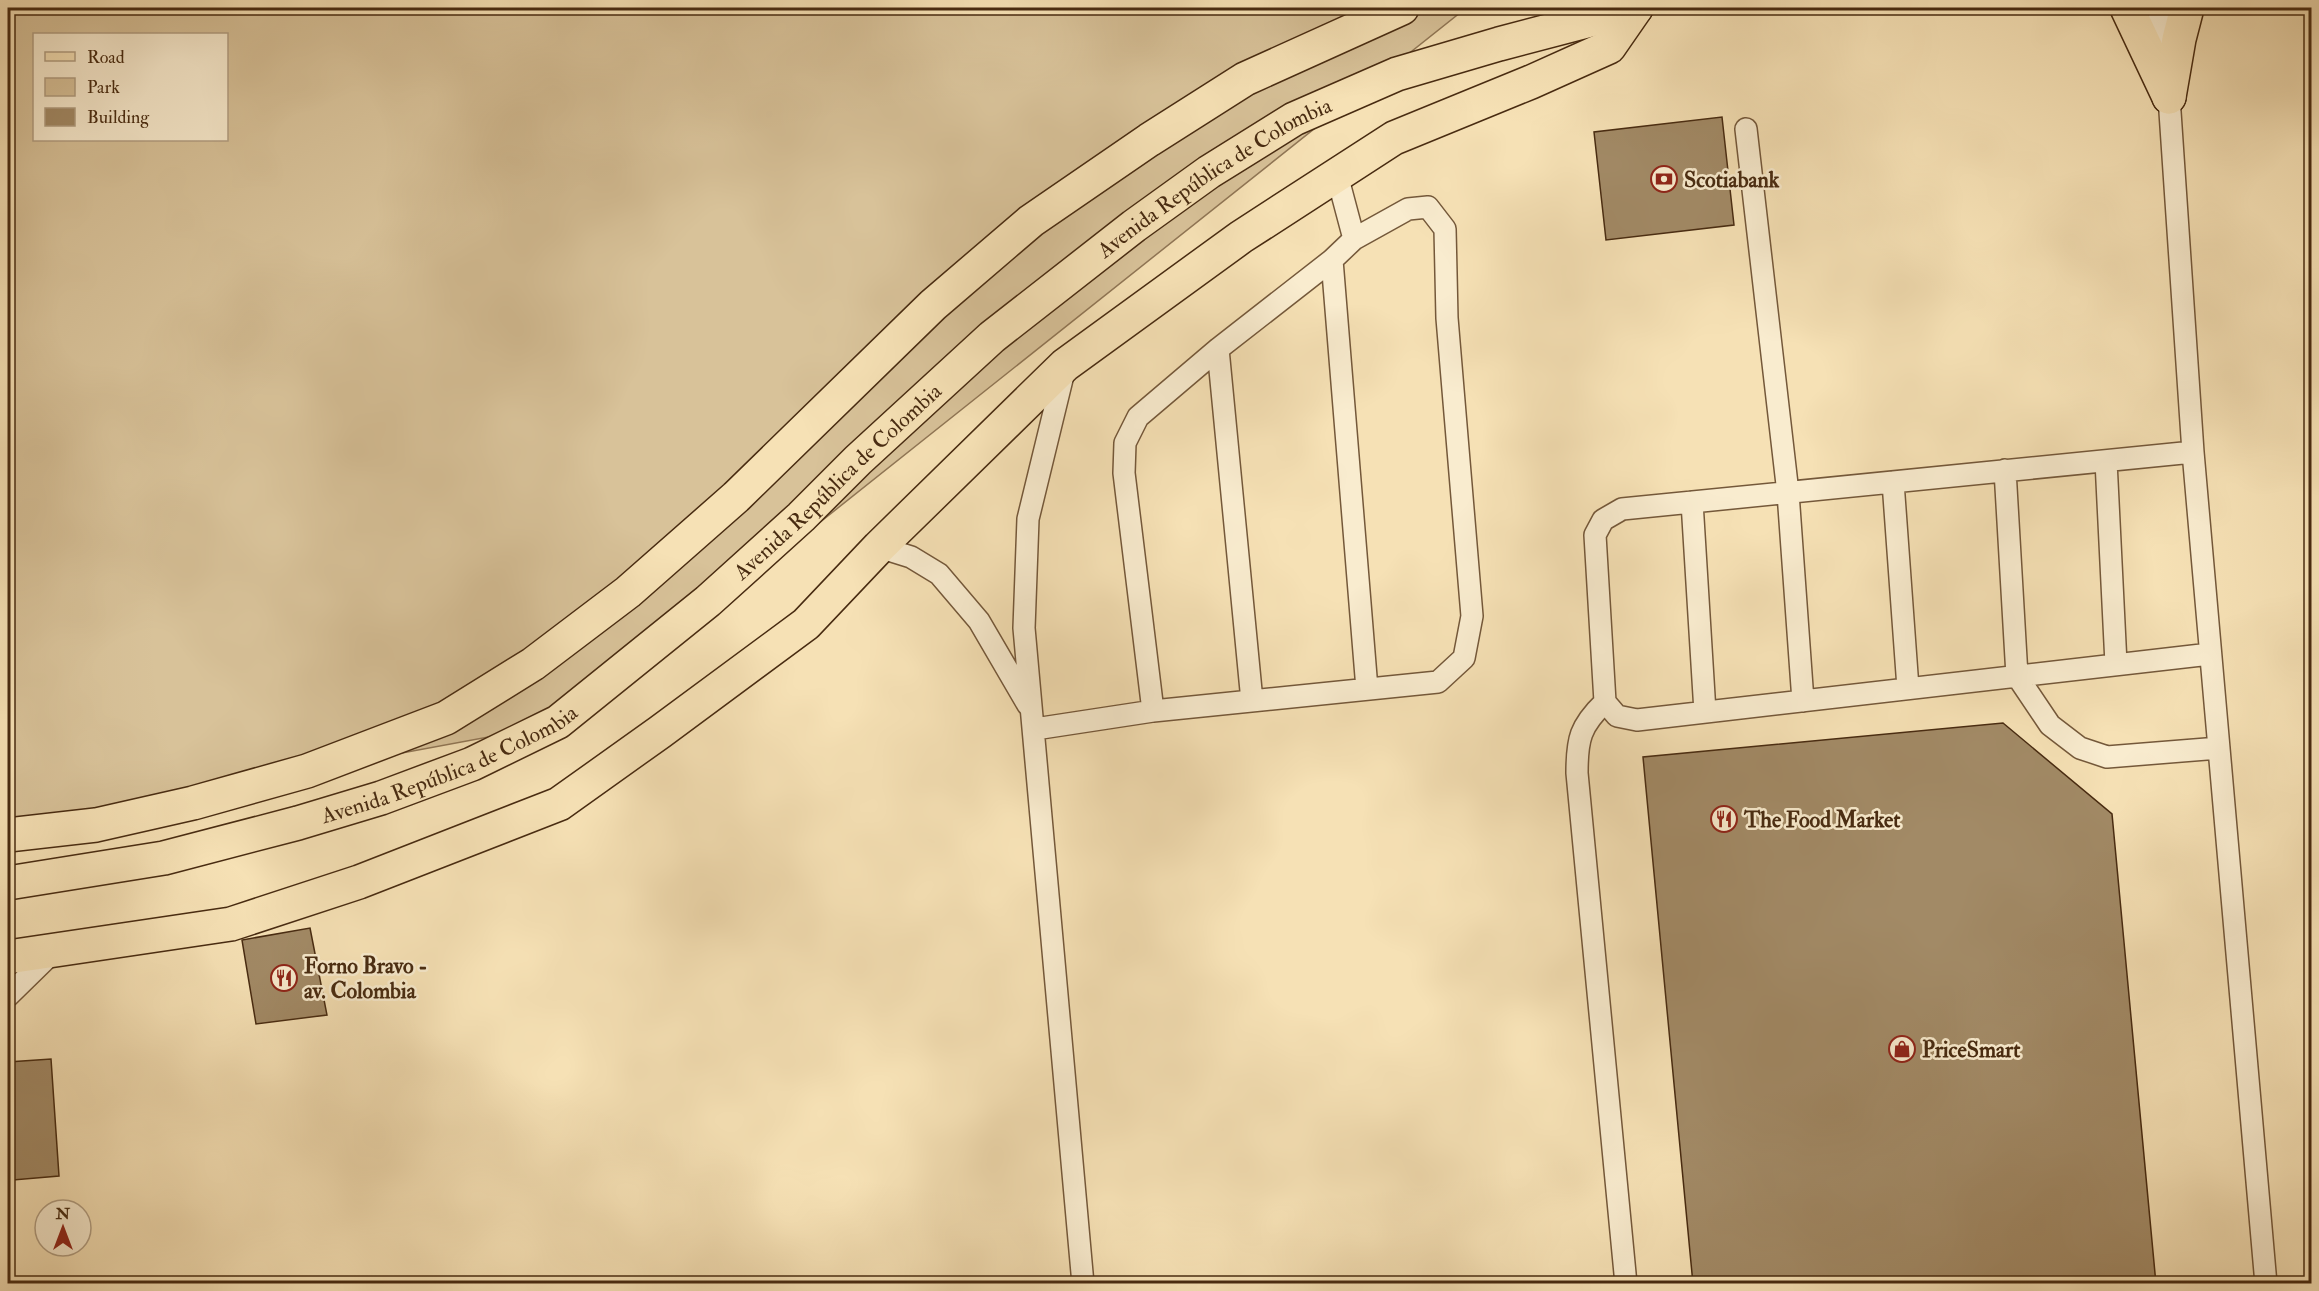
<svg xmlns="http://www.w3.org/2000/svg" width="2319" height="1291" viewBox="0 0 2319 1291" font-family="'IM FELL Double Pica',serif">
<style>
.green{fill:#d8c299;stroke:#907655;stroke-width:1.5;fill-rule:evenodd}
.building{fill:#a28a66;stroke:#482b11;stroke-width:1.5}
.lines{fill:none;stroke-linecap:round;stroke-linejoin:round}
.lane-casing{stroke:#74583a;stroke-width:24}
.primary-casing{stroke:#482b11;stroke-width:36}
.lane{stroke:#f9eccf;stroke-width:21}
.primary{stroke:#f6e1b5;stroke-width:33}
.labels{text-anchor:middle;stroke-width:5;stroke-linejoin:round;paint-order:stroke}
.poi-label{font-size:22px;font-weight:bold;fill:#482b11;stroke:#f9eccf;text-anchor:start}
.street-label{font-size:22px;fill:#482b11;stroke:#f9eccf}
</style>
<rect width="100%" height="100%" fill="#f6e1b5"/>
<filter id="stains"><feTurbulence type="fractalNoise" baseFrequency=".00333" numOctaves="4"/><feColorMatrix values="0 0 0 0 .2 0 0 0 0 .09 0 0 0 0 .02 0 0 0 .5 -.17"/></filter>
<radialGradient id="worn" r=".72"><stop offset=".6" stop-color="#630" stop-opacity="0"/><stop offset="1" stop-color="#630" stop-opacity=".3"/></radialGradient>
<path class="green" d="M8 8H1466L569 722 8 826ZM34 34H226V140H34Z"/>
<path class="building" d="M1722 117 1734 225 1606 240 1594 132Z
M2003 723 2112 814 2156 1284H1693L1643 757Z
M310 928 327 1015 256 1024 242 940Z
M51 1059 59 1176 13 1180 8 1115V1062Z"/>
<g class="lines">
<defs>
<path id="lane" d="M2158 8 2169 97 2193 452 2266 1284
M1746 129 1788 493 1803 701
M1337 175 1354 239
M1428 207 1445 229 1447 318 1472 616 1464 658 1438 682 1153 711 1124 473 1125 443 1138 417 1218 349 1332 260 1354 239 1408 209Z
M1332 260 1367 689
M1218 349 1252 701
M1065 367 1028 519 1024 628 1083 1284
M2193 452 1622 509 1603 520 1595 535 1605 702 1617 716 1637 720 2210 654
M2106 461 2116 664
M2005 470 2017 676 2050 725 2080 748 2107 757 2219 748
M1893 482 1908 688
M1692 502 1705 712
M879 547 911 557 939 574 979 621 1028 705
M1605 702C1580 726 1577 739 1577 773L1626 1284
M1035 729 1153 711
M8 996 54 951"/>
<g id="primary">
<path d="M2127 8 2169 97"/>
<path d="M2169 97 2179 39 2187 8"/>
<path d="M8 835 96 825 193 803 307 771 446 718 533 664 628 592 736 497 933 305 1031 221 1149 140 1245 79 1402 8"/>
<path id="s1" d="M8 883 164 858 298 823 381 798 472 764 558 722 708 601 801 517 858 460 992 337 1134 226 1209 172 1294 119 1397 74 1499 44 1636 8"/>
<path d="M8 957 231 924 359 882 559 804 660 732 806 624 879 547 1065 365 1241 237 1394 138 1531 82 1609 47 1636 8"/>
</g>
</defs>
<use href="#lane" class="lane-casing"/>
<use href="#primary" class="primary-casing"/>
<use href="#lane" class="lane"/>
<use href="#primary" class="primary"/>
</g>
<defs>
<symbol id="bank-ring" viewBox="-11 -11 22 22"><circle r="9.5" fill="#f9eccf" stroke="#8f2418" stroke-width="1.5"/><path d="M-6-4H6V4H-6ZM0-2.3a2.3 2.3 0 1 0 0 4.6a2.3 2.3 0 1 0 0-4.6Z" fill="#8f2418"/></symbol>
<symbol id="restaurant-ring" viewBox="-11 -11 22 22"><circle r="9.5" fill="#f9eccf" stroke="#8f2418" stroke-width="1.5"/><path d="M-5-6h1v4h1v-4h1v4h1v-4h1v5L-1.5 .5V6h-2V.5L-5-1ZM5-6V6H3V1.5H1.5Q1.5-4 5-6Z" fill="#8f2418"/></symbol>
<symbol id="shop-ring" viewBox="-11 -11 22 22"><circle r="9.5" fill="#f9eccf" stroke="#8f2418" stroke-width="1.5"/><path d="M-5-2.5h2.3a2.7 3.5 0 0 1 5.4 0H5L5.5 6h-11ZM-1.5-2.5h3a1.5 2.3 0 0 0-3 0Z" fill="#8f2418"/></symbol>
</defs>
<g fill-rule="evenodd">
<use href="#bank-ring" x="1649" y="164" width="30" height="30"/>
<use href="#restaurant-ring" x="1709" y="804" width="30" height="30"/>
<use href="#restaurant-ring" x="269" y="963" width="30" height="30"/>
<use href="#shop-ring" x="1887" y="1034" width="30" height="30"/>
</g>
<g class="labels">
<g class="poi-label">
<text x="1684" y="187">Scotiabank</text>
<text x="1744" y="827">The Food Market</text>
<text x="304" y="973">Forno Bravo -<tspan x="304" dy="25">av. Colombia</tspan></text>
<text x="1922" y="1057">PriceSmart</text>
</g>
<g class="street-label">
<text dy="8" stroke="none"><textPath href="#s1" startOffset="1431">Avenida República de Colombia</textPath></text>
<text dy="8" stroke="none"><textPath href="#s1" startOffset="945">Avenida República de Colombia</textPath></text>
<text dy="8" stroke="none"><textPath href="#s1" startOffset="459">Avenida República de Colombia</textPath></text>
</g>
</g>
<rect width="2319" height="1291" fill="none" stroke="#f6e1b5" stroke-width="30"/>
<rect x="9" y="9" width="2301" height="1273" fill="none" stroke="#482b11" stroke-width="3"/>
<rect x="15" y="15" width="2289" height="1261" fill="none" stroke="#482b11" stroke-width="1.5"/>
<rect x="33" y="33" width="195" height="108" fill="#f9eccf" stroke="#b29f83" stroke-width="1.5"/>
<rect x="45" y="52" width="30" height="9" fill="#f6e1b5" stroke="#b29f83" stroke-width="1.5"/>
<text x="87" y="63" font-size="18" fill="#482b11">Road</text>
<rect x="45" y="78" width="30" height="18" fill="#d8c299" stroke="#b29f83" stroke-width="1.5"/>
<text x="87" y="93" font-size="18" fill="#482b11">Park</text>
<rect x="45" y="108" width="30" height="18" fill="#a28a66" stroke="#b29f83" stroke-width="1.5"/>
<text x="87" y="123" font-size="18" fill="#482b11">Building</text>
<g transform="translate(63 1228)"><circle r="28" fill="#f9eccf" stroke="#b29f83" stroke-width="1.5"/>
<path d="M0-4.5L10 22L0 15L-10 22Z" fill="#8f2418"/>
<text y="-9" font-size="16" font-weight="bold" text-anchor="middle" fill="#482b11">N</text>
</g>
<rect width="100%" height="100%" filter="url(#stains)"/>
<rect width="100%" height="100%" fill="url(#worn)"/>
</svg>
